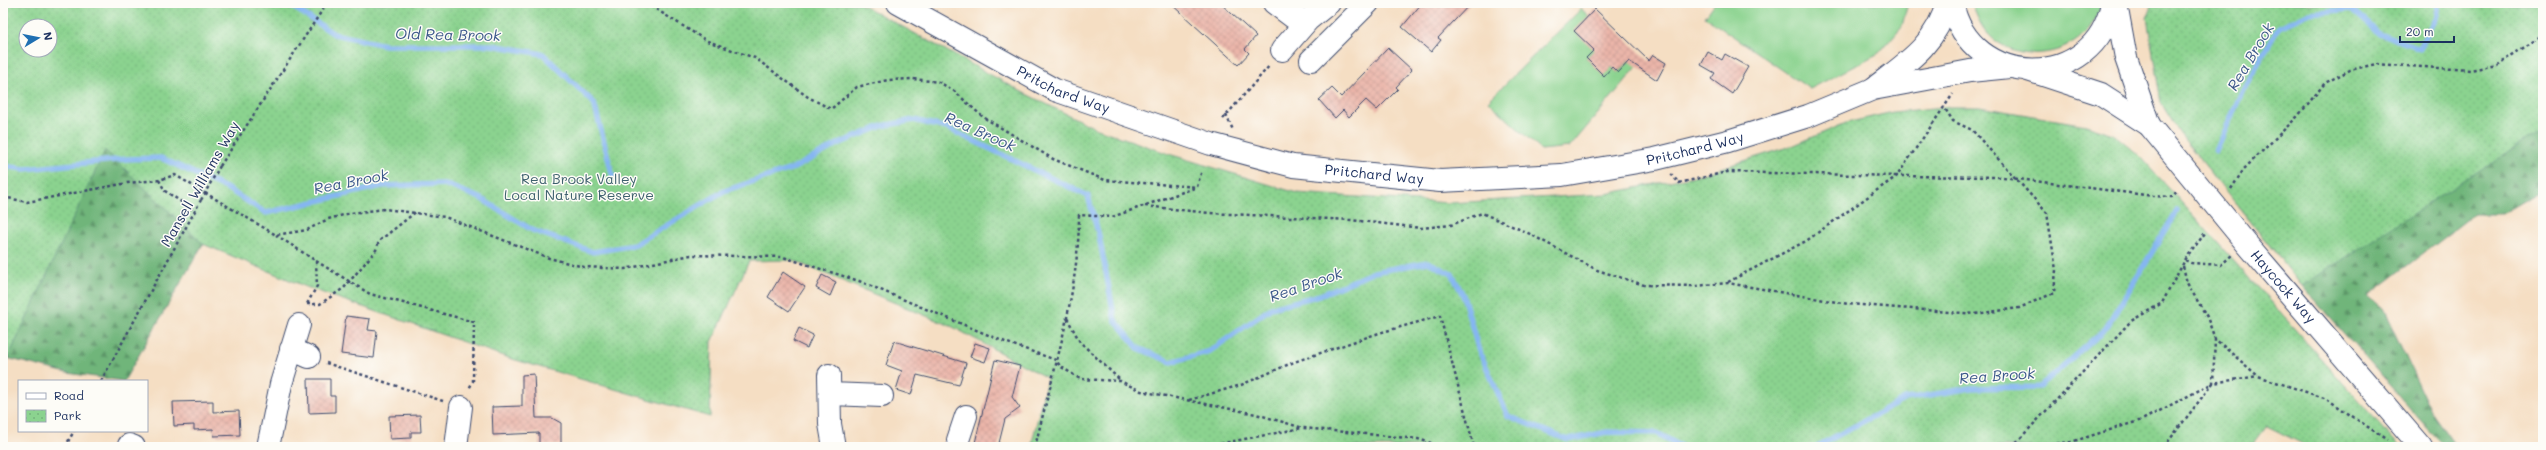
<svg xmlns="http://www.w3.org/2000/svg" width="2546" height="450" viewBox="0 0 2546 450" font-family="Mali,sans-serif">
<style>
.green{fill:#8bd38f;stroke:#538176}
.forest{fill:url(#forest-firs);stroke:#46726c}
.park{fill:url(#park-dots);stroke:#538176;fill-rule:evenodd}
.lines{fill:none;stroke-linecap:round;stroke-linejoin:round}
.stream{stroke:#85b6f1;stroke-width:5.5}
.building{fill:url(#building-cross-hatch)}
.minor-casing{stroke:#3c496d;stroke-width:24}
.major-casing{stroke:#3c496d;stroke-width:24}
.path{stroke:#3c496d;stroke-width:2.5;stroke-dasharray:3 3;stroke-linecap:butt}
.minor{stroke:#fff;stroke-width:22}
.major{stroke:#fff;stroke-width:22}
.path-bridge{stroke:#3c496d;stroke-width:2.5;stroke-dasharray:3 3;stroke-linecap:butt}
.labels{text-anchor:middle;stroke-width:3;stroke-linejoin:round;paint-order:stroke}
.street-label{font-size:14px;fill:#1b2f5e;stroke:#fdfcf7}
.park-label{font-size:14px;fill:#3d606d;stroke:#fdfcf7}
.water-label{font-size:15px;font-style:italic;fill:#3b588a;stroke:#fdfcf7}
</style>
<defs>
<pattern id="forest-firs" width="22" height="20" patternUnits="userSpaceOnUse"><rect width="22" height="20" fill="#70b57a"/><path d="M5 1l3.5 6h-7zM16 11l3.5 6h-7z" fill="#5b9467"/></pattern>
<pattern id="park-dots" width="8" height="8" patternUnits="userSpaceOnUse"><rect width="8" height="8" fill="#8bd38f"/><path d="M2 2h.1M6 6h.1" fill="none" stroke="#77b57e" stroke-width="1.8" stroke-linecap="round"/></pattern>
<pattern id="building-cross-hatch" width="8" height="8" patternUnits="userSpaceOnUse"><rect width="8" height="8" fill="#ebb5a9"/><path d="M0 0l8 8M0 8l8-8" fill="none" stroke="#c99c94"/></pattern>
</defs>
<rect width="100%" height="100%" fill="#fdfcf7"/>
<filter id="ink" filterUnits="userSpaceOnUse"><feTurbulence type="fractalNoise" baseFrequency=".025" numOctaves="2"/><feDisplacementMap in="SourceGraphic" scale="8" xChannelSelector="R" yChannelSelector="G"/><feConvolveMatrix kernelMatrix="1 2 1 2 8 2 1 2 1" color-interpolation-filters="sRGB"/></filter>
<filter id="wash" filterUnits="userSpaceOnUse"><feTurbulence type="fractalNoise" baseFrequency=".012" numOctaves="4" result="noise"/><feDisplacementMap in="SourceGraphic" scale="16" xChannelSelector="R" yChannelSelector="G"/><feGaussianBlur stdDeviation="0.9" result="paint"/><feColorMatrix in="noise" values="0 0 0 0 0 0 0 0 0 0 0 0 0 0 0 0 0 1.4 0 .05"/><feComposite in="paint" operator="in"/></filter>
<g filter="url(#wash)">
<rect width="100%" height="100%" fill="#f5dec3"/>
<path class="green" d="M1715 3H1908L1902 26 1879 53 1810 89 1705 17Z
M1972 3H2100C2092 52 2027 69 1991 37 1981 28 1976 15 1972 3Z
M1581 9 1589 16 1594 50 1586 58 1604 75 1612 67 1618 73 1635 55 1641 62 1570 147 1541 150 1488 101Z"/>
<path class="forest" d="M3 39 26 50 105 149 203 244 124 381 67 373 3 357Z
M2543 71V195L2536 194 2502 214H2474L2368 296 2383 308 2432 413 2456 447H2444L2302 286 2234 201 2259 179Z"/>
<path class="park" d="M3 3H859L1024 93 1095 128 1172 155 1297 193 1449 203 1606 194 1699 175 1792 146 1846 123 1893 112 1944 107H1980L2086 125 2114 134 2140 156 2400 447H2309L2267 426 2251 447H1031L1047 378 953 327 792 260 749 261 712 342 710 417 509 358 309 288 203 244 105 150 8 358 3 357ZM26 26H50V50H26Z
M2153 3H2543V129L2302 286 2180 134 2161 103 2147 18Z"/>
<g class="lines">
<path class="stream" d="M287 3 334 34 385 45H492L543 54 594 103 613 177
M2216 151 2243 90 2279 27 2310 13 2351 9 2379 33 2419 48 2437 15 2439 3
M3 166 25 169 126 159 161 158 226 188 266 213 382 186 444 184 480 198 532 230 593 252 634 245 724 191 794 168 838 144 882 126 914 120 947 128 1088 196 1099 236 1115 320 1138 348 1171 362 1210 351 1271 308 1320 295 1374 272 1428 262 1452 274 1463 295 1478 348 1508 416 1568 440 1607 432 1657 433 1682 447
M1816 447 1905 399 1971 388 2039 387 2106 328 2177 211"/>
</g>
<g id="blocks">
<path class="building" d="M1170 3H1220L1256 36 1245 49 1249 53 1238 65Z
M1422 3H1471L1438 38 1441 40 1431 52 1402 27Z
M1595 9 1649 61 1653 55 1666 63 1657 80 1629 61 1618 73 1612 67 1604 76 1586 58 1594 50 1574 31Z
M1388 48 1412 70 1396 87 1398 89 1377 110 1366 100 1349 117 1343 110 1335 118 1319 100 1332 88 1341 97Z
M1708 52 1722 60 1725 54 1748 67 1732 94 1711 79 1715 73 1701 65Z
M783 272 805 287 789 311 768 297Z
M822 275 836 282 830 296 816 288Z
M346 316 370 319 368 330 377 331 374 358 341 354Z
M799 328 813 335 807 348 793 341Z
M894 341 966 363 959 385 917 375 911 395 896 390 902 371 886 365Z
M975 343 990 348 985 362 970 357Z
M995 360 1020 366 1012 397 1020 408 1005 419 998 447H974Z
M534 374 536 418H552L561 423V445L539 446V433L493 435 492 407 522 406V375Z
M308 379H330V396H335V412L309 413Z
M213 401V412L239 411 240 435 214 436 213 429 194 430V425L174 426 173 402Z
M420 415 421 432H411V438L390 439 389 416Z"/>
</g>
</g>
<g filter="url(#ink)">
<use href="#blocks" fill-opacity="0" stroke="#3c496d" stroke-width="1"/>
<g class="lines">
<defs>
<path id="minor" d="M1274 3 1294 18 1308 20
M1282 50 1308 20 1329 3
M1311 60 1368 3
M291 349 309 357
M829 375 830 424 834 447
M830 394 882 396
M958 440 966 416
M129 445 134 447
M268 447 281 384 299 325
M456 447 461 407"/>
<g id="major">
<path id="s1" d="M898 3 1055 90 1211 144 1293 166 1440 181 1562 175 1655 159 1728 141 1808 116 1873 89 1970 71 2010 67"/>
<path d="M1952 3C1970 91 2096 92 2112 3"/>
<path d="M2116 3 2126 58 2149 125"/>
<path id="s2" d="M2028 70 2101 94 2149 125 2246 243 2421 447"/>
<path d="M1874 88C1906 63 1936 45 1947 3"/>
</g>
</defs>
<use href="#minor" class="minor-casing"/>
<use href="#major" class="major-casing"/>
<path class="path" d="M646 3 707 41 755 58 808 97 831 109 857 87 888 80 913 79 939 82 954 91 983 117 1053 159 1105 180 1197 187
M1226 115 1233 130
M1223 119 1270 65
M220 166 327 3
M1671 174 1679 183 1727 172 1897 176 1953 94
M159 180 165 191 195 211
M2231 189 2244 169 2298 116 2325 83 2350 70 2376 64 2470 70 2497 65 2543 35
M3 197 27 202 127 183 159 180 175 175 276 235 307 230 328 219 351 213 385 209 445 217 549 258 584 267 625 269 691 255 783 257 859 281 1005 342 1056 360 1060 366 1080 379 1120 381 1141 391 1256 414 1303 428 1418 439 1444 447
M1145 206 1209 213 1351 220 1421 228 1451 225 1482 213 1528 233 1597 270 1644 285 1695 286 1728 283 1848 304 1975 314 2019 308 2054 293 2056 270 2047 213 1972 130 1953 121 1944 107
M276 235 316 261 317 286 307 304
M2185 260 2191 263 2221 265 2232 255
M316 261 370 294 474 322 473 381 469 389
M2183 266 2187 283 2207 317 2215 339 2258 376 2327 399 2387 440
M1728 282 1806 241 1897 176 2003 177 2153 196 2172 197 2178 190
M307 304H320L344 288 376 250 379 241 417 211
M1067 318 1080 342 1120 380
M326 363 443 401
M101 381 201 200
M1189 400 1241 385 1294 362 1379 333 1440 316 1474 447
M65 447 74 431
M1035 447C1053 371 1079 294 1079 215L1112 217 1197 187 1202 170
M1203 447 1302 428
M2012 447 2131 321 2162 303 2185 260 2205 233
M2021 447 2071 442 2142 420 2213 383 2215 339
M2164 447 2213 383 2258 376"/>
<use href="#minor" class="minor"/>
<use href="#major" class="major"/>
<path class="path-bridge" d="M201 200 220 166"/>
</g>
</g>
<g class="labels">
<g class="street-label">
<text dy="5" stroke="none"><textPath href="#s1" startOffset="187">Pritchard Way</textPath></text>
<text dy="5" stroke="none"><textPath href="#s1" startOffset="835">Pritchard Way</textPath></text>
<text dy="5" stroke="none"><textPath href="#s1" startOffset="511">Pritchard Way</textPath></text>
<text transform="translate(200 184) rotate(-60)" y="5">Mansell Williams Way</text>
<text dy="5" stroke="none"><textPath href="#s2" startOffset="344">Haycock Way</textPath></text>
</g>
<g class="park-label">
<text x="579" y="184">Rea Brook Valley<tspan x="579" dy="16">Local Nature Reserve</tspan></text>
</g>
<g class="water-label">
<text transform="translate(448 35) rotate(1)" y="5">Old Rea Brook</text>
<text transform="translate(2251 57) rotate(-59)" y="5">Rea Brook</text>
<text transform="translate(980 132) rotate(24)" y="5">Rea Brook</text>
<text transform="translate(351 182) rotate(-11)" y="5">Rea Brook</text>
<text transform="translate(1306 285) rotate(-19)" y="5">Rea Brook</text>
<text transform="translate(1997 376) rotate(-4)" y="5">Rea Brook</text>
</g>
</g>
<rect width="2546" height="450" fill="none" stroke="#fdfcf7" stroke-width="16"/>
<rect x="18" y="380" width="130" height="52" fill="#fdfcf7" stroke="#a3aaba"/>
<rect x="26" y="393" width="20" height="6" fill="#ffffff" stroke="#a3aaba"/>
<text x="54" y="400" font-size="12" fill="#1b2f5e">Road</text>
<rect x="26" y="410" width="20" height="12" fill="url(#park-dots)" stroke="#a3aaba"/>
<text x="54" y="420" font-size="12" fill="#1b2f5e">Park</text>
<g transform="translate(38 38) rotate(80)"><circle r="19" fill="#fdfcf7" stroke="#a3aaba"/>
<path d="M0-3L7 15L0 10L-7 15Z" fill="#1f6fb2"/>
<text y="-6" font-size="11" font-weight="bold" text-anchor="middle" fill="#1b2f5e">N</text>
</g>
<path d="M2400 36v6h54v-6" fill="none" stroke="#1b2f5e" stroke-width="2"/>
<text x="2406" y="36" font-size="12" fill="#1b2f5e" stroke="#fdfcf7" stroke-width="3" paint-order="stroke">20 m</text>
</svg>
